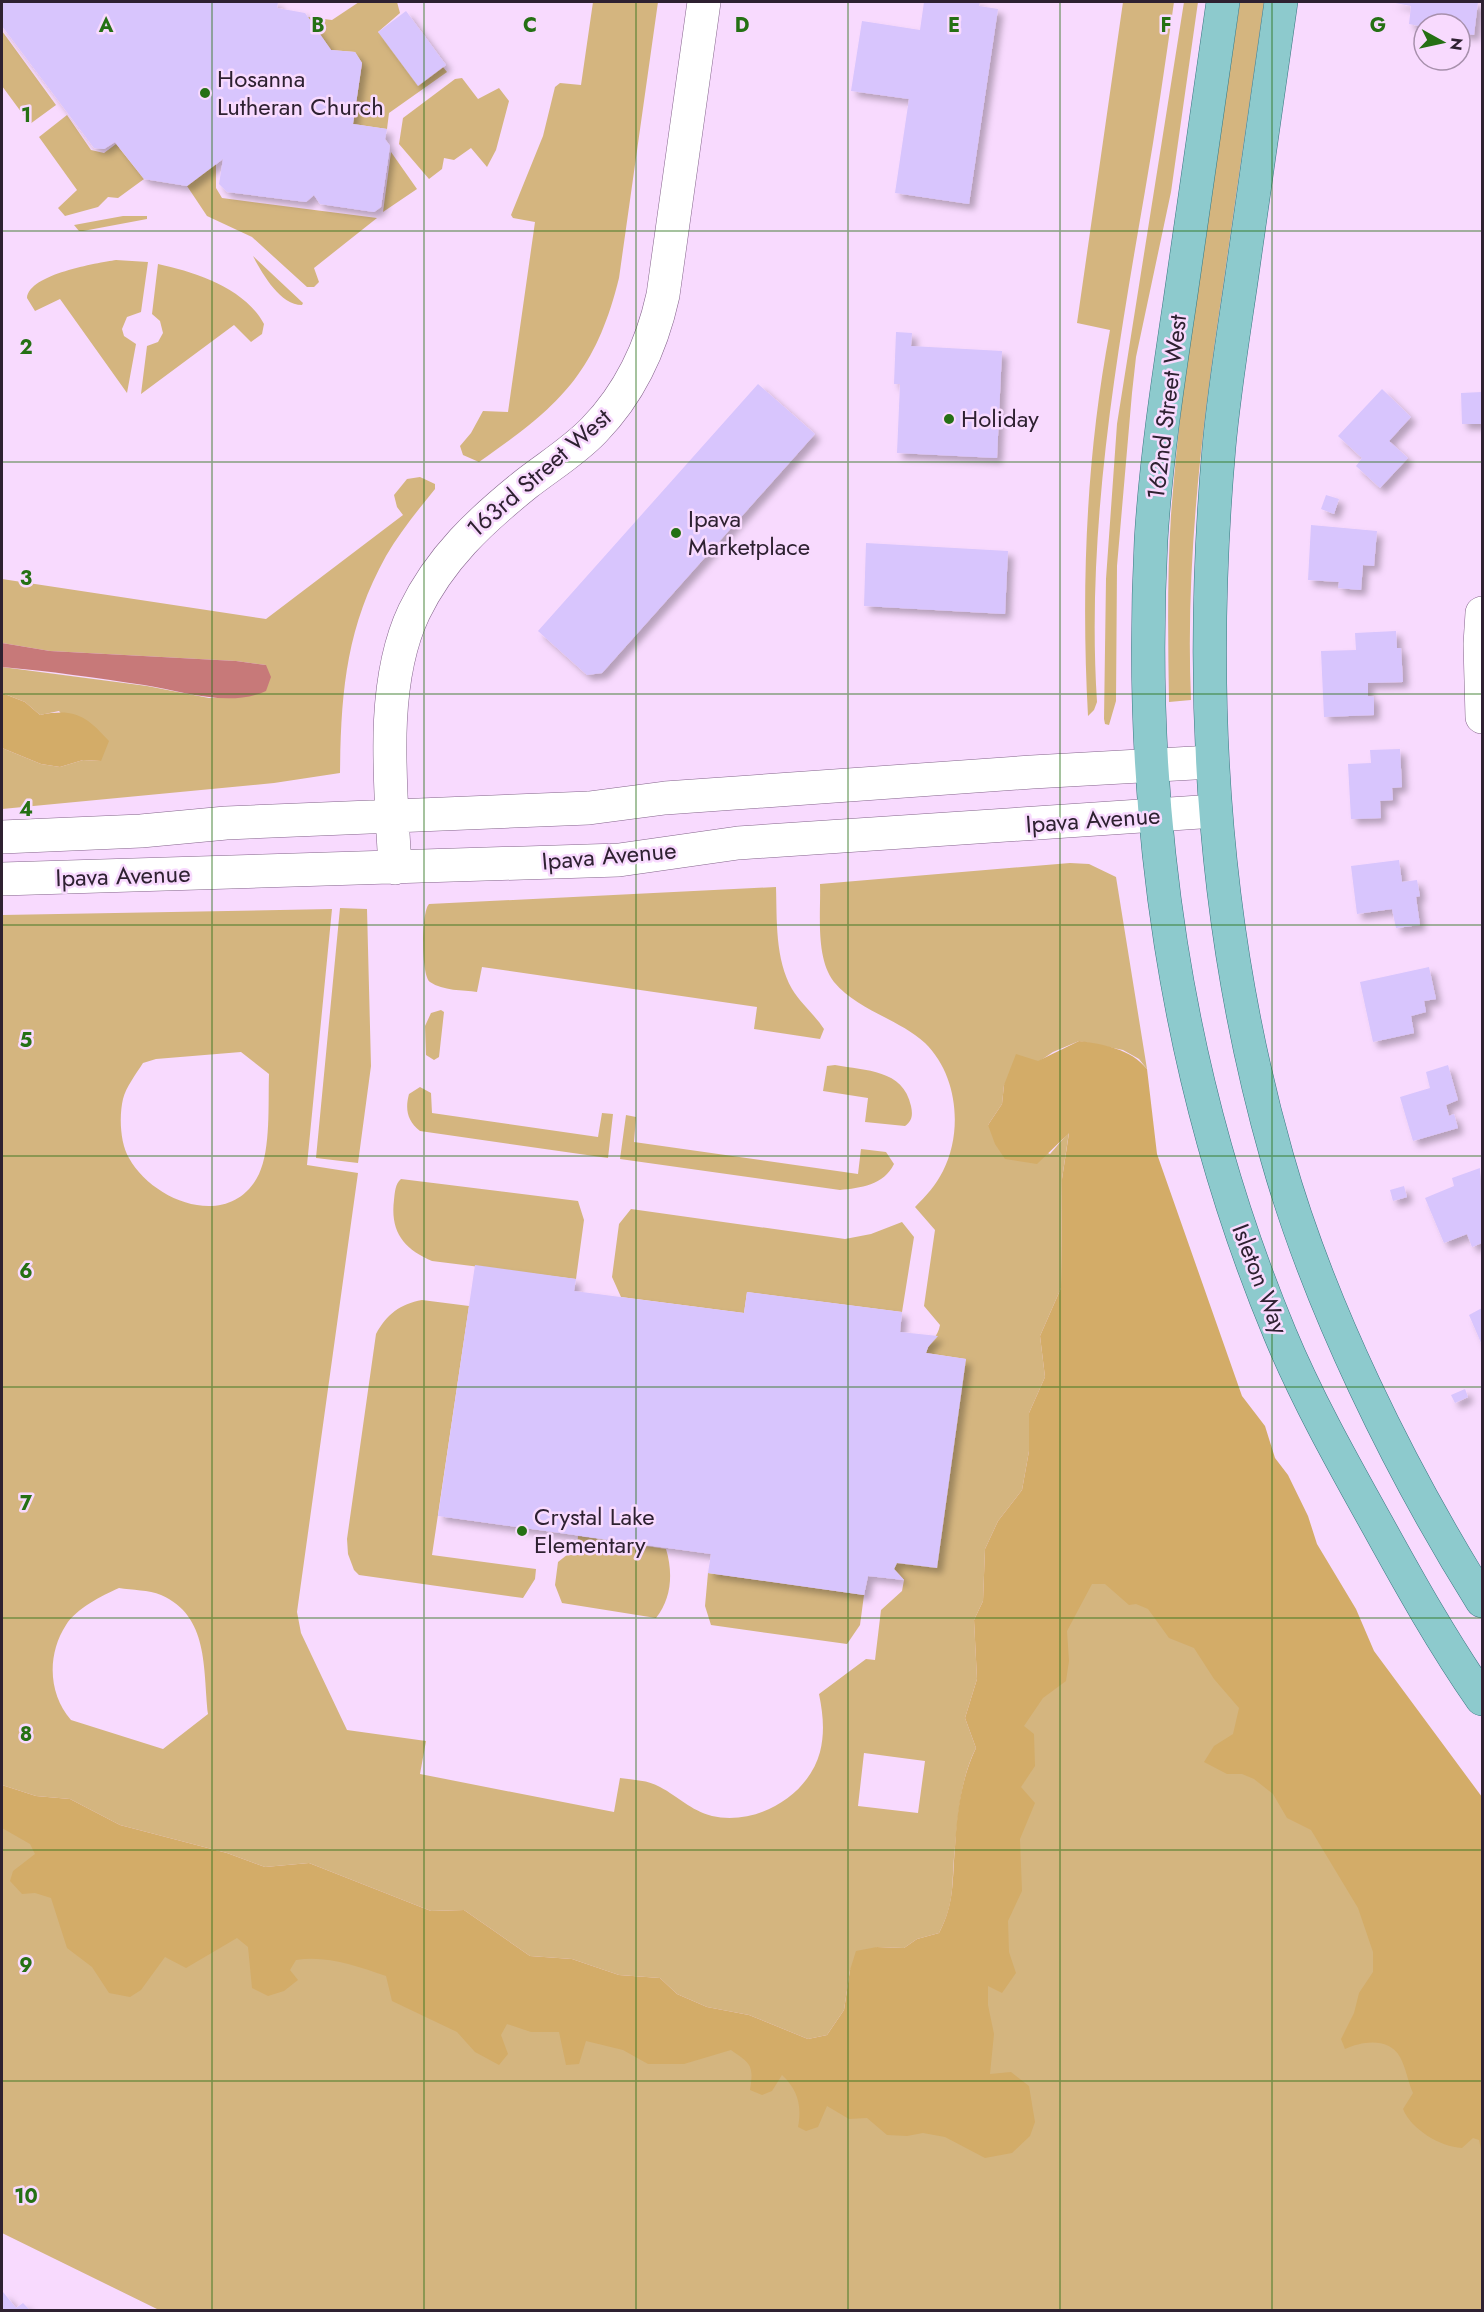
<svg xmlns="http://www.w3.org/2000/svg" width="1484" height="2312" viewBox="0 0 1484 2312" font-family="Jost,sans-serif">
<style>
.green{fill:#d4b57f;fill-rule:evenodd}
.forest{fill:#d3ac68}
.water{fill:#c77979}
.building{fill:#d8c5fd;filter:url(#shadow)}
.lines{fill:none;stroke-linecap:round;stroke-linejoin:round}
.minor-casing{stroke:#84648b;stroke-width:34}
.major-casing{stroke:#3a7781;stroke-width:34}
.minor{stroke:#fff;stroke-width:33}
.major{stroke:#8dcacd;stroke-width:33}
.grid{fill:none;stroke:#257014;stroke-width:1.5;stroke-opacity:0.55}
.poi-dot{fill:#257014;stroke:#f8dafe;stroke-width:2}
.labels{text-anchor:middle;stroke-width:5;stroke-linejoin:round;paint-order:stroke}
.poi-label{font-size:24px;fill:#2e2131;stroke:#f8dafe;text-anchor:start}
.street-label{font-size:24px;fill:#2e2131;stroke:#f8dafe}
.grid-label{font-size:20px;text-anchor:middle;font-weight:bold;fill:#257014;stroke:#f8dafe;stroke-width:5;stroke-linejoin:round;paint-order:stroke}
</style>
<defs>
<filter id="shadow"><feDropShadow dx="5.5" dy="5.5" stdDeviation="3" flood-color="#0004"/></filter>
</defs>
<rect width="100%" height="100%" fill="#f8dafe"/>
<path class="green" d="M359 2H397L400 13 378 32 443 67 447 72 389 113 387 129 353 124 362 63 355 52 331 50 308 17 332 20Z
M593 2H658L619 278C595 375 558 407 479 462L463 455 460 446 471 433 483 411 508 412 535 222 513 218 511 215 543 136 555 87 560 83 581 85Z
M1123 2H1174C1165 65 1156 128 1145 191 1116 359 1086 530 1097 702L1094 710 1088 716C1081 588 1086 456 1110 330L1077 323Z
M1184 2H1198L1171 192 1136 357 1132 393 1117 566 1116 701 1109 725 1105 724 1104 719 1106 579 1117 424Z
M1240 2H1264C1251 94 1237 187 1224 280 1203 419 1185 559 1191 700L1169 702C1168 640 1167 577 1171 515 1184 343 1215 172 1240 2Z
M2 31 56 105 30 124 2 86Z
M462 78 478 99 499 88 509 101 496 150 487 167 471 148 454 160 444 158 442 169 429 179 399 144 403 118 455 79Z
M67 115 91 150 104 153 116 144 144 179 118 198 108 197 98 207 65 216 58 208 77 190 39 137Z
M391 152 417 189 383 212Z
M216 164V188L222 198 377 218 314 268 319 282 314 287H307L252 237 207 216 187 186Z
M123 216H147V219L83 231H79L74 225Z
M253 256 303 303 302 305C280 305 262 273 253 256Z
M116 260 148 262 141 312 127 317 122 329 124 336 136 344 127 393 60 299 35 311 27 298C29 274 97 263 116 260Z
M158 264C195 272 245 288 264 324L262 334 251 342 234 325 141 394 147 346 158 342 163 333 160 321 152 314Z
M420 477 435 484V489C418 510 400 532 386 556 346 628 341 692 340 773L274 783 2 809V748L41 764 60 767 83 760 101 761 59 711 40 715 25 702 2 693V667L147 686 209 698 229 697 266 665 236 661 50 651 2 643V579L266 619 403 515 397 507 394 495 407 479Z
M1070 863 1089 864 1116 877 1147 1069 1139 1059 1123 1050 1079 1041 1053 1052 1004 1085 1002 1104 988 1125 1050 1154 1069 1132 1062 1179 1061 1288 1040 1336 1045 1377 1029 1413V1451L1022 1490 998 1521 985 1549 983 1601 974 1620 977 1679 965 1718 976 1748C961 1777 958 1815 955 1847 951 1882 956 1901 939 1933L917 1939 904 1948 877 1947 850 1970 844 2010 827 2035 808 2039 749 2015 707 2007 677 1994 660 1978 619 1975 572 1959 530 1956 464 1910 431 1911 309 1863 265 1867 227 1853 120 1825 70 1799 36 1796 2 1785V915L332 909 307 1165 358 1173 297 1612 301 1633 347 1730 426 1741 420 1774 614 1812 620 1778C634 1780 648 1780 660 1787 679 1797 690 1810 712 1816 755 1826 808 1797 820 1752 825 1732 823 1714 819 1694L866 1659 875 1660 881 1610 902 1591 904 1580 894 1569 966 1359 926 1353C929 1342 938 1337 940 1325L924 1306 935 1230 915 1207C926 1196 936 1185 943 1171 963 1132 958 1075 925 1043 899 1019 857 1010 834 982 815 957 821 913 820 884ZM241 1052 269 1074C268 1103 271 1149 259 1174 231 1232 153 1202 129 1158 120 1143 119 1116 123 1099 126 1087 136 1074 143 1063L156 1059ZM119 1588C132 1590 149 1590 161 1595 209 1616 203 1668 208 1714L163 1749 71 1720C48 1694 47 1654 66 1625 77 1608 101 1596 119 1588ZM864 1753 925 1761 918 1813 858 1806Z
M776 887C777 920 775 959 792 989 801 1004 815 1015 824 1029L820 1039 754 1029 757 1007 482 967 477 992C463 990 443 991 430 982 421 976 421 912 429 904Z
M340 908 367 909 371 1066 358 1163 316 1158Z
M441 1010 444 1012 439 1057 434 1060 426 1055 425 1026 431 1013Z
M835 1065C866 1071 903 1069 911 1106 913 1115 912 1121 905 1126L865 1122 868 1098 823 1091 827 1066Z
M420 1087 431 1093 432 1113 598 1137 602 1113 613 1114 608 1158 420 1131C407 1121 405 1109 409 1094Z
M626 1115 636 1117 634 1142 858 1174 861 1149 886 1152 894 1164C884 1185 860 1188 840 1190L620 1159Z
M401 1179 578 1201 584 1220 576 1279 432 1261C404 1249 390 1232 394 1200 395 1192 395 1184 401 1179Z
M631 1209 845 1239 871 1234 902 1222 914 1237 902 1312 747 1292 744 1313 621 1297 612 1277 619 1224Z
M1086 1228 1243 1402 1320 1569 1482 1819V2310H159L2 2233V1810L957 2114Z
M422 1300 469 1306 432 1555 536 1569 535 1579 523 1598 359 1575 354 1570 348 1554 347 1539 376 1334C387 1314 400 1304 422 1300Z
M578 1536 666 1549C673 1572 672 1598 656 1618L562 1603 555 1585 558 1562 577 1547Z
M708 1573 864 1595 860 1625 847 1644 711 1625 705 1606Z"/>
<path class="forest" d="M2 693 25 702 40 715C75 708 86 716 109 741L101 761 83 760 60 767 41 764 2 748Z
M1079 1041C1103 1044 1131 1049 1147 1069L1157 1154 1242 1396 1265 1426 1275 1458 1288 1475 1308 1516 1317 1544 1356 1609 1374 1651 1482 1797V2154L1479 2140 1473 2138 1462 2148C1440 2147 1411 2129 1403 2109L1413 2093C1408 2082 1406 2068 1400 2057 1389 2037 1362 2041 1345 2049L1341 2039 1354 2013 1359 1993 1373 1972V1952L1358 1908 1311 1830 1287 1818 1273 1794 1254 1779 1242 1774H1227L1204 1762 1214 1746 1233 1734 1239 1708 1214 1679 1194 1648 1169 1638 1148 1609 1136 1604 1129 1605 1105 1584H1092L1067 1631 1069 1661 1066 1681 1043 1698 1024 1726 1034 1734 1035 1766 1021 1787 1035 1803 1020 1839 1022 1891 1008 1921 1009 1952 1016 1973 1002 1993 988 1986V2005L994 2034 990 2074 1011 2072 1029 2086 1035 2122 1030 2136 1012 2153 985 2158 945 2137 923 2133 907 2136 887 2135 867 2118 849 2119 827 2106 818 2127 806 2131 798 2127C802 2106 798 2090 782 2075L772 2091 762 2095 750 2090C754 2065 751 2064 731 2050L684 2064H648L623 2050 586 2041 579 2064 566 2065 559 2032H531L507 2024 501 2035 508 2054 499 2065 475 2052 457 2032 392 2001 386 1976C357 1966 326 1955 296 1960L290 1970 298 1980 284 1991 268 1996 252 1988 248 1947 237 1938 186 1968 165 1957 141 1990 130 1997 109 1993 92 1967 67 1948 51 1898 35 1893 22 1894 10 1881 13 1871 35 1854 30 1844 2 1828V1785L36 1796 70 1799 120 1825 227 1853 265 1867 309 1863 431 1911 464 1910 530 1956 572 1959 619 1975 660 1978 677 1994 707 2007 749 2015 808 2039 827 2035 844 2010 850 1970 856 1951 877 1947 904 1948 917 1939 939 1933C955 1903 952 1880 955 1847 957 1813 961 1779 976 1748L965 1718 977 1679 974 1620 983 1601 985 1549 998 1521 1022 1490 1029 1451V1413L1045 1377 1040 1336 1061 1288 1062 1179 1069 1133 1037 1164 1005 1159 995 1144 988 1125 1002 1104 1004 1085 1016 1054 1038 1061Z"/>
<path class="water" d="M2 643 50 651 236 661 266 665 271 677 266 691C229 708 182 691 144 685 97 678 49 671 2 667Z"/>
<path class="building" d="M2 2H278L277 8 305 13 331 50 355 52 362 63 353 124 387 129 385 139 390 146 381 207 374 212 320 204 314 195 306 202 227 192 219 184 223 159 187 186 144 179 115 142 104 149 94 148 2 26Z
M924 2H980L979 6 998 9 969 204 895 193 909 99 851 91 862 21 920 30Z
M1390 2H1478L1474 35 1460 33V24H1424V27L1409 24 1411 6Z
M406 11 446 65 418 86 378 32Z
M896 332 912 333 911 346 1002 351 997 458 897 453 900 384H894Z
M758 384 815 434 602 673 587 675 538 631Z
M1382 389 1411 417 1389 441 1408 458 1380 488 1356 466 1362 458 1338 436Z
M1482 392V424H1462L1461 393Z
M1326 495 1339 499 1334 514 1321 509Z
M1311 525 1377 531 1374 566 1363 565 1361 590 1338 588 1339 582 1308 580Z
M866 543 1008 551 1005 614 864 606Z
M1396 631 1397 648H1401L1403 682 1368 683V696L1374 697V715L1324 717 1321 651 1356 650 1355 633Z
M1400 749 1402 787 1392 788 1393 800 1380 801 1381 818 1351 819 1348 764 1371 763 1370 750Z
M1399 860 1402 882 1417 880 1420 896 1416 897 1420 925 1396 928 1392 909 1357 914 1351 866Z
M1429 967 1436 999 1424 1001 1426 1012 1411 1016 1414 1033 1373 1042 1360 982Z
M1448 1065 1458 1100 1446 1105 1449 1116 1454 1114 1458 1128 1413 1141 1400 1097 1430 1088 1426 1072Z
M1480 1168 1482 1243 1472 1247 1467 1234 1444 1243 1425 1198 1454 1186 1452 1178Z
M1404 1186 1407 1197 1393 1201 1390 1190Z
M475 1265 576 1279 574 1291 744 1313 747 1292 902 1312 900 1332 938 1336 928 1347 926 1353 966 1359 937 1568 897 1563 894 1569 904 1580 868 1576 864 1595 708 1573 711 1554 438 1516Z
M1482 1308V1345L1469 1315Z
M1465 1389 1468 1397 1455 1403 1451 1395Z
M3 2292 16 2308 23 2303 30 2310H2Z"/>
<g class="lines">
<defs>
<path id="minor" d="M1482 613 1480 644 1482 717
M2 837 141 831 226 823 589 808 665 798 1032 772 1212 762
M395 868C391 788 379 686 414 612 440 558 480 521 526 484 549 466 574 451 594 430 630 393 652 345 663 295L704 2
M2 879 619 860 738 843 1215 811"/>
<path id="major" d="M1223 2C1208 101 1194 201 1180 301 1168 381 1156 460 1151 540 1137 811 1175 1082 1280 1334 1307 1399 1343 1463 1377 1524 1410 1584 1443 1643 1482 1699
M1281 2C1268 95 1255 188 1241 282 1233 337 1224 392 1219 447 1198 685 1211 926 1277 1157 1319 1306 1400 1470 1482 1601"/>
</defs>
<use href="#minor" class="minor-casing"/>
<use href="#major" class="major-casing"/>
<use href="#minor" class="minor"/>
<use href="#major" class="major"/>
</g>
<path class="grid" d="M212 2V2310M424 2V2310M636 2V2310M848 2V2310M1060 2V2310M1272 2V2310M2 231H1482M2 462H1482M2 694H1482M2 925H1482M2 1156H1482M2 1387H1482M2 1618H1482M2 1850H1482M2 2081H1482"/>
<g class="poi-dot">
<circle cx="205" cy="93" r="6"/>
<circle cx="949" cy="419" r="6"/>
<circle cx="676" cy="533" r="6"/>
<circle cx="522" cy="1531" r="6"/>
</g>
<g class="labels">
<g class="poi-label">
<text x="217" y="87">Hosanna<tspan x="217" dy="28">Lutheran Church</tspan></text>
<text x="961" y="427">Holiday</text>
<text x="688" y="527">Ipava<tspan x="688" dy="28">Marketplace</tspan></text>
<text x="534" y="1525">Crystal Lake<tspan x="534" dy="28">Elementary</tspan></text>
</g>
<g class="street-label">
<text transform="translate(1167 407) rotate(-83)" y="8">162nd Street West</text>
<text transform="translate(539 473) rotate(-41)" y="8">163rd Street West</text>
<text transform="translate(1093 820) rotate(-4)" y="8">Ipava Avenue</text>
<text transform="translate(609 856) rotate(-5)" y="8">Ipava Avenue</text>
<text transform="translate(123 876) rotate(-2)" y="8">Ipava Avenue</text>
<text transform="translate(1260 1279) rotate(69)" y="8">Isleton Way</text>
</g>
</g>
<g class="grid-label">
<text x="106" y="32">A</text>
<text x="318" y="32">B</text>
<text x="530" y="32">C</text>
<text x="742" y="32">D</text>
<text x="954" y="32">E</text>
<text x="1166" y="32">F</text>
<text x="1378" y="32">G</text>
<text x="26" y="122">1</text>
<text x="26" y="354">2</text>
<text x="26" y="585">3</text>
<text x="26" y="816">4</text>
<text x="26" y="1047">5</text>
<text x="26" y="1278">6</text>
<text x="26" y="1510">7</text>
<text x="26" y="1741">8</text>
<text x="26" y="1972">9</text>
<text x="26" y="2203">10</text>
</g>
<rect width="1484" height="2312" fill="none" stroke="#2e2131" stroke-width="6"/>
<g transform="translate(1442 42) rotate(98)"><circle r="28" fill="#f8dafe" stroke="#a790ac" stroke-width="1.5"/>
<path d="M0-4.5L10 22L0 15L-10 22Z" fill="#257014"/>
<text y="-9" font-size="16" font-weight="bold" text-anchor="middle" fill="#2e2131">N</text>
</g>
</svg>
